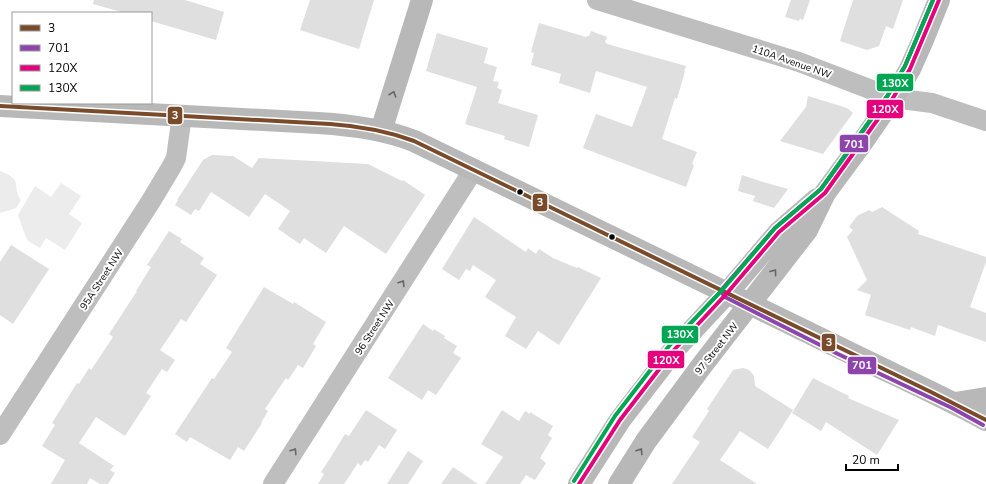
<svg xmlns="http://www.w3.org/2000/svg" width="986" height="484" viewBox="0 0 986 484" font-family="'Nunito Sans',sans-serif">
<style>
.green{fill:#ececec}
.building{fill:#dfdfdf}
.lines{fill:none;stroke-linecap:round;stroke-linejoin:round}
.street{stroke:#bebebe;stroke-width:20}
.secondary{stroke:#b8b8b8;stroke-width:22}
.bus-1-casing{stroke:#fff;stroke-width:7}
.bus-2-casing{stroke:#fff;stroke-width:7}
.bus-3-casing{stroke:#fff;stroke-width:7}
.bus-4-casing{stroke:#fff;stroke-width:7}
.bus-1{stroke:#7a4b2a;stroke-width:4}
.bus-2{stroke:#8e44ad;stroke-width:4}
.bus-3{stroke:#e5007d;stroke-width:4}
.bus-4{stroke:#00a651;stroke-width:4}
.oneway{stroke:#656565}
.oneway2{stroke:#686868}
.bus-dot{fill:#000;stroke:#fff;stroke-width:1.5}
.labels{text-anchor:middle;stroke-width:4;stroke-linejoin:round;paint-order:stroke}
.street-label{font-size:10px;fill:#000;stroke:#fff}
.line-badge{stroke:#fff;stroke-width:1.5}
.badge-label{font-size:11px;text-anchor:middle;font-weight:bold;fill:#fff}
</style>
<rect width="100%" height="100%" fill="#fff"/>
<path class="green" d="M0 171C25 180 11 187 21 200L16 208 0 213Z
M61 183 81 196 69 214 82 223 65 250 46 238 40 248 27 240 18 215 35 186 51 197Z"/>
<path class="building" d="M94 0H185L224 12 216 40 151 21V13H125L93 4Z
M310 0H374L359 49 300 30Z
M791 0H810L803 20 800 19 799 21 785 17Z
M853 0H903L893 29 886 26 879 46 867 50 840 41Z
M539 23 586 37 587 36H589L591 31 607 37 605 42 607 44 686 66 684 71H685L677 99 675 98 662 139 697 152 692 164 694 165 686 187 583 148 596 114 632 127 647 87 596 71 590 93 559 83 561 74 531 65 534 53 531 52Z
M437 33 488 48 484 63 497 67 493 81 499 82 497 88 502 90 498 103 538 115 529 147 504 139 505 136 465 124 477 87 426 71Z
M808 96 847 108 853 113 823 154 780 141 806 107Z
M212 155 233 156 252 168 259 158 368 164 402 181 403 180 425 195 386 254 344 226 326 253 304 238 300 244 278 229 290 211 265 194 249 217 211 192 199 211 195 209 191 215 175 205 178 200H177L203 160Z
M742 175 763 182 788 189 774 208 753 201 755 196 738 191Z
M882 207 919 231 918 234 986 257V262L970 307 986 313V342L938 325 935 336 911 327 910 330 865 315 871 295 857 290 867 280 847 237 853 230 849 227 857 216 869 210 872 212Z
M474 217 526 252 528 248 536 254 539 249 553 258 577 268 578 267 601 278 559 345 538 331 526 349 505 336 516 317 485 297 496 280 473 265 470 271 466 269 459 280 442 269Z
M169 231 182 239 180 242 204 258 200 264 217 275 186 322 181 319 160 350 175 360 167 372 162 369 146 393 151 396 125 436 96 417 79 443 114 466 110 470 115 473 108 484H100L90 478 87 484H51L65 460 42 446 55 425 52 423 77 383 79 384 89 368 91 370 113 337 109 334 137 291H136L151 267 147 265Z
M11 245 49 269 13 324 0 315V262Z
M264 287 293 304 294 302 326 322 313 344 316 346 303 368 298 365 288 380 286 378 265 409 268 411 261 423H262L244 451 238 447 230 460 190 437 187 442 175 434 212 378 214 379 232 352 226 348Z
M423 324 433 331 434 329 445 336 444 338 457 346 453 353 461 358 436 395 428 390 422 400 388 378Z
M743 368 749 370 752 373 754 376 755 386 793 410 768 449 740 431 720 460 757 484H672L700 442 692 437 709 411 707 409 733 370Z
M813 378 849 396 848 398 899 420 877 455 826 422 821 431 792 413Z
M366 410 397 430 385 449 379 445 368 462 365 460 361 466 358 463 344 484H318L324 474 321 472 329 460 345 434 349 436Z
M502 410 519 421 525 411 530 414V412L553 426 548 435 552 438 540 458 546 463 535 480 526 475 520 484H485L503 457 481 444Z
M408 451 423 461 408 484H387Z
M453 467 478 484H441Z"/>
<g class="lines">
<path class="street" d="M597 0 799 62 893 98 932 103 986 121
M0 435 151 201 172 166 176 158 182 115
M273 484 474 169"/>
<path class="secondary" d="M0 106 318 123C351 125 384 129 414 141 556 210 698 278 840 348 888 372 938 394 986 420
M381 131 422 0
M955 403 986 398
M579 484 620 420 674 350 728 292 779 232 817 199
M619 484 646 441 703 364 807 230 825 193 859 147 893 98 910 69 922 42 939 0"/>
<defs>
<path id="bus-1" d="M0 106 330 124C359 126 387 131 414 141L931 392 986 420"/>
<path id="bus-2" d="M933 0 905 66 888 95 854 144 821 189 775 228 723 288 722 293 725 297 838 354 952 408 983 425"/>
<path id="bus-3" d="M579 484 620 420 674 350 728 292 779 232 825 193 893 98 910 69 939 0"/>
<path id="bus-4" d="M574 481 615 416 669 346 724 288 775 228 821 189 888 95 905 66 933 0"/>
</defs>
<use href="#bus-1" class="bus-1-casing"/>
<use href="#bus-2" class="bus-2-casing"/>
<use href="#bus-3" class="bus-3-casing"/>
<use href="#bus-4" class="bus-4-casing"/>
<use href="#bus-1" class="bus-1"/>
<use href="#bus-2" class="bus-2"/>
<use href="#bus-3" class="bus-3"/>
<use href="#bus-4" class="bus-4"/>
</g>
<defs><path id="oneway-chevron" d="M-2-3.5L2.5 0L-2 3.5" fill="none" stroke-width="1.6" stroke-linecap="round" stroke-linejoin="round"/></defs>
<g class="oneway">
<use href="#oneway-chevron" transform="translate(393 94) rotate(-71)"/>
<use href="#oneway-chevron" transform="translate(774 272) rotate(-53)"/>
<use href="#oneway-chevron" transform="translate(640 451) rotate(-57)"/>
</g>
<g class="oneway2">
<use href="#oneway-chevron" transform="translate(402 283) rotate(-58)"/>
<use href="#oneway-chevron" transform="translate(294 451) rotate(-57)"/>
</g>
<g class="bus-dot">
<circle cx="520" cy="192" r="3.5"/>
<circle cx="612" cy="237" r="3.5"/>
</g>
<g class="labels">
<g class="street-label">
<text transform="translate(792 61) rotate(19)" y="4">110A Avenue NW</text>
<text transform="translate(101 279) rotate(-57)" y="4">95A Street NW</text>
<text transform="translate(374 327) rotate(-57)" y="4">96 Street NW</text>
<text transform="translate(716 348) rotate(-52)" y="4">97 Street NW</text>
</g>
</g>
<g class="line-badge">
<rect x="876" y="73" width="38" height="19" rx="4" fill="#00a651"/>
<rect x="866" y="99" width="38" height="20" rx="4" fill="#e5007d"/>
<rect x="167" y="106" width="16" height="19" rx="4" fill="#7a4b2a"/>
<rect x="839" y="134" width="30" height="19" rx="4" fill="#8e44ad"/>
<rect x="532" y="193" width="16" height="19" rx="4" fill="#7a4b2a"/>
<rect x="661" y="325" width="38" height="19" rx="4" fill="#00a651"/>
<rect x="821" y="333" width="15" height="19" rx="4" fill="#7a4b2a"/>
<rect x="647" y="350" width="38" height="19" rx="4" fill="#e5007d"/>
<rect x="847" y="356" width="30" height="19" rx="4" fill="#8e44ad"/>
</g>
<g class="badge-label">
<text x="895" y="87">130X</text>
<text x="885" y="113">120X</text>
<text x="175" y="119">3</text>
<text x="854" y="148">701</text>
<text x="540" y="206">3</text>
<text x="680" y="338">130X</text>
<text x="829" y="346">3</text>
<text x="666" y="364">120X</text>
<text x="862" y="369">701</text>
</g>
<rect x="12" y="12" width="140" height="92" fill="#ffffff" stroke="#999999"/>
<rect x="20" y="25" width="20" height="6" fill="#7a4b2a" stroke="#999999"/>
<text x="48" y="32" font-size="12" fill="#000000">3</text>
<rect x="20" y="45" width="20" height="6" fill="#8e44ad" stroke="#999999"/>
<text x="48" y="52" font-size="12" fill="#000000">701</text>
<rect x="20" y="65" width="20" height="6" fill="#e5007d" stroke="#999999"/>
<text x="48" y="72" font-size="12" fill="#000000">120X</text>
<rect x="20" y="85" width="20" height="6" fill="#00a651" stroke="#999999"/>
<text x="48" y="92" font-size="12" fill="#000000">130X</text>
<path d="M846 464v6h52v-6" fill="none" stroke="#000000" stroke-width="2"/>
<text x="852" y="464" font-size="12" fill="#000000" stroke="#ffffff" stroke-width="3" paint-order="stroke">20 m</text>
</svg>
